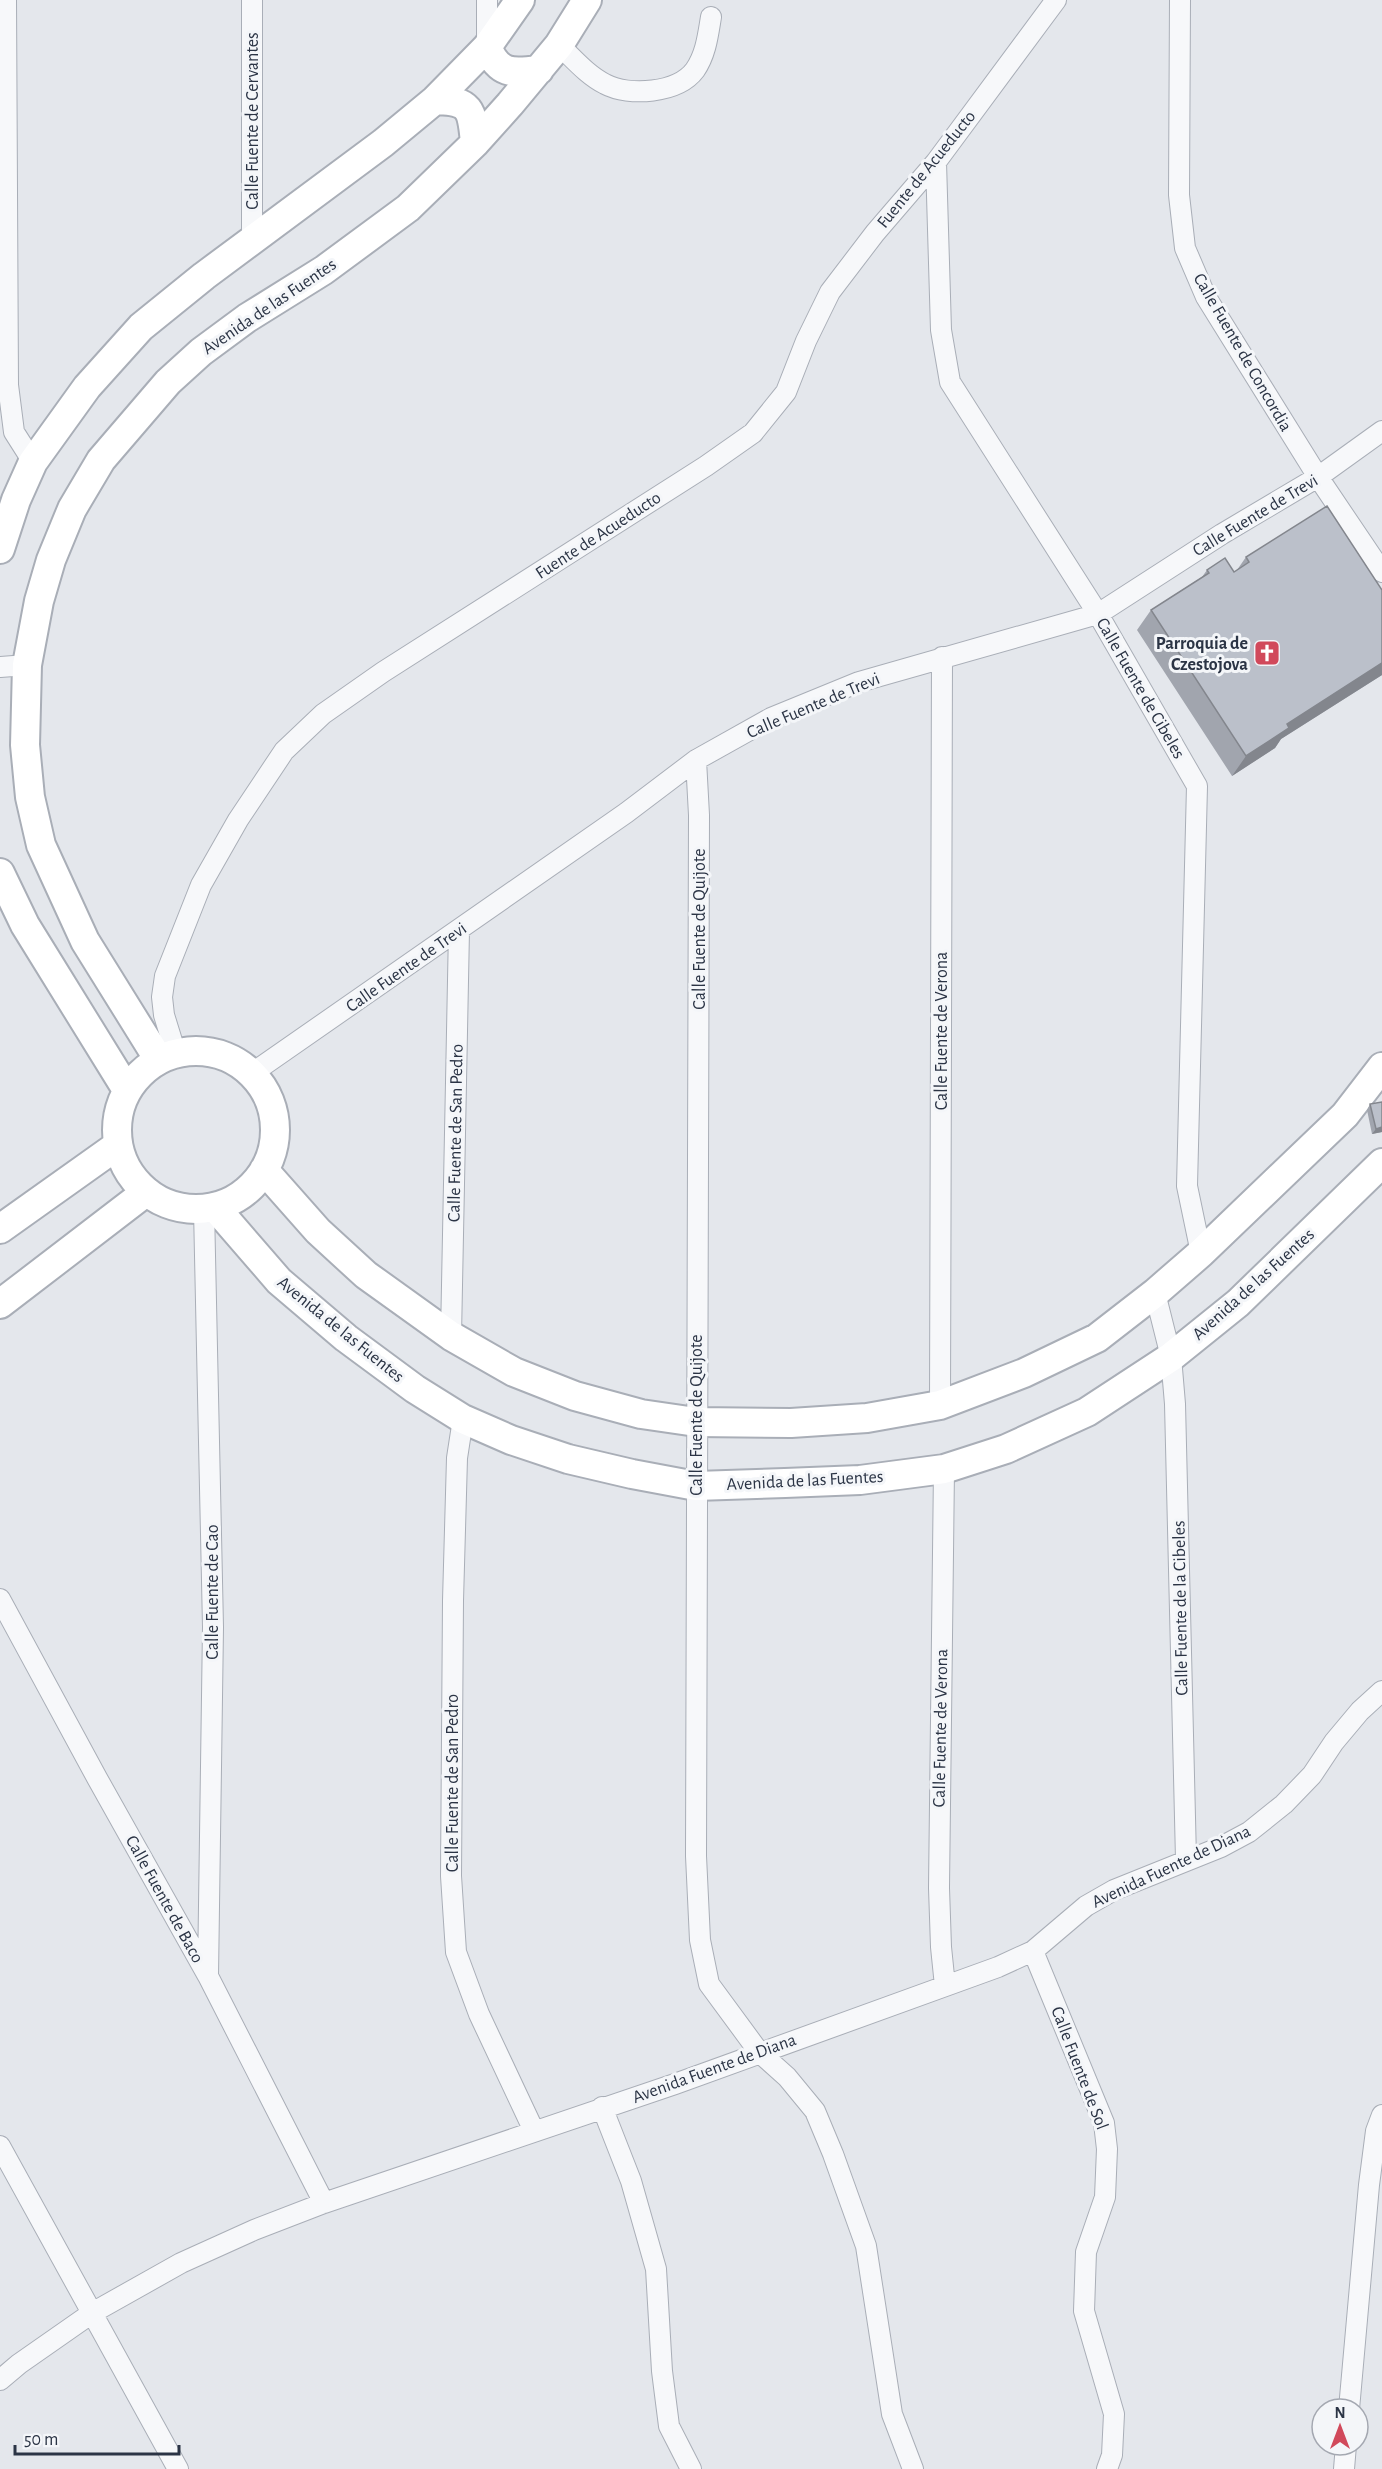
<svg xmlns="http://www.w3.org/2000/svg" width="1382" height="2469" viewBox="0 0 1382 2469" font-family="'Alegreya Sans',sans-serif">
<style>
.lines{fill:none;stroke-linecap:round;stroke-linejoin:round}
.street-casing{stroke:#a9aeb7;stroke-width:22}
.secondary-casing{stroke:#a9aeb7;stroke-width:32}
.street{stroke:#f7f8fa;stroke-width:20}
.secondary{stroke:#fff;stroke-width:28}
.wall{fill:#a1a5ae}
.shaded-wall{fill:#83868d}
.building{fill:#bbc0ca;stroke:#83868d;stroke-width:1.5}
.labels{text-anchor:middle;stroke-width:6;stroke-linejoin:round;paint-order:stroke}
.street-label{font-size:18px;fill:#2b3445;stroke:#f4f6f9}
.poi-label{font-size:18px;font-weight:bold;fill:#2b3445;stroke:#f4f6f9;text-anchor:end}
</style>
<rect width="100%" height="100%" fill="#e4e7ec"/>
<g class="lines">
<defs>
<path id="street" d="M6 0 8 385 14 432 33 462
M252 0V242
M1180 0 1179 195 1185 248 1206 297 1318 477 1382 572
M559 45C573 58 587 75 605 84 629 97 678 93 695 70 706 54 708 35 711 17
M487 47V0
M936 162 941 330 950 382 1098 614 1197 786 1187 1186 1201 1253
M0 667 27 665
M696 760 699 815 696 1856 700 1940 709 1984 759 2052 787 2077 815 2111 833 2154 866 2246 892 2414 913 2469
M176 1054 164 1015 162 997 165 976 201 885 238 820 284 751 323 714 383 672 706 466 753 433 786 392 806 341 830 292 875 233 936 162 1056 0
M251 1074 626 813 696 760 771 718 859 682 1098 614 1222 534 1318 477 1382 431
M204 1209 213 1627 208 1976
M1155 1293 1171 1357 1175 1404 1186 1859
M451 1336 459 930
M940 1405 942 657
M463 1419 457 1458 453 1601 451 1876 456 1952 479 2014 534 2131
M944 1469 939 1888 941 1947 945 1986
M0 1599 97 1778 208 1976 324 2203
M1033 1951 1104 2123 1107 2149 1105 2197 1086 2252 1084 2311 1114 2414 1112 2455 1107 2469
M602 2107 631 2181 656 2269 662 2371 669 2426 691 2469
M0 2146 178 2469
M0 2380 19 2364 92 2313 181 2263 254 2230 324 2203 675 2084 998 1967 1033 1951 1086 1906 1114 1890 1221 1847 1249 1832 1284 1804 1312 1775 1334 1742 1360 1711 1382 1691
M1349 2409 1369 2185 1376 2131 1382 2115
M1344 2469 1346 2445"/>
<path id="secondary" d="M487 47C499 75 512 73 539 70
M435 100C471 101 472 109 475 143
M0 549 16 500 33 462 87 387 141 327 204 276 383 143 435 100 487 47 520 0
M0 873 25 925 127 1090
M117 1130a79 79 0 1 1 158 0a79 79 0 1 1-158 0Z
M159 1060 85 941 41 845 30 797 25 745 27 665 39 601 51 560 72 509 101 460 168 382 201 352 247 318 324 270 408 208 475 143 510 104 559 45 587 0
M264 1170 318 1231 366 1275 451 1336 514 1372 575 1396 641 1414 696 1422 791 1423 867 1418 940 1405 1024 1373 1097 1338 1155 1293 1201 1253 1345 1115 1382 1067
M215 1207 279 1281 346 1338 415 1389 463 1419 511 1440 568 1459 632 1474 696 1486 785 1483 860 1480 944 1469 1006 1449 1087 1412 1171 1357 1238 1303 1382 1163
M0 1229 118 1145
M0 1304 146 1192"/>
</defs>
<use href="#street" class="street-casing"/>
<use href="#secondary" class="secondary-casing"/>
<use href="#street" class="street"/>
<use href="#secondary" class="secondary"/>
</g>
<path class="wall" d="M1246 557 1382 590V675L1281 739 1275 748 1232 776 1137 630 1151 610 1202 577 1207 570 1234 572 1237 570Z
M1382 1102V1132L1372 1134 1367 1110 1370 1104Z"/>
<path class="shaded-wall" d="M1382 663V675L1281 739 1275 748 1232 776 1246 756 1287 724Z
M1382 1127V1132L1372 1134 1376 1129Z"/>
<path class="building" d="M1327 506 1382 590V663L1287 724 1289 728 1246 756 1151 610 1209 573 1207 570 1225 558 1234 572 1249 562 1246 557Z
M1382 1102V1127L1376 1129 1370 1104Z"/>
<defs>
<symbol id="church-square" viewBox="-11 -11 22 22"><rect x="-9" y="-9" width="18" height="18" rx="4" fill="#d1495b" stroke="#f4f6f9"/><path d="M-1.2-6h2.4v3.5h3.3v2.4h-3.3V6h-2.4V-.1h-3.3v-2.4h3.3Z" fill="#fff"/></symbol>
</defs>
<g fill-rule="evenodd">
<use href="#church-square" x="1252" y="638" width="30" height="30"/>
</g>
<g class="labels">
<g class="street-label">
<text transform="translate(252 121) rotate(-90)" y="6">Calle Fuente de Cervantes</text>
<text transform="translate(926 169) rotate(-51)" y="6">Fuente de Acueducto</text>
<text transform="translate(269 306) rotate(-34)" y="6">Avenida de las Fuentes</text>
<text transform="translate(1243 352) rotate(60)" y="6">Calle Fuente de Concordia</text>
<text transform="translate(1255 515) rotate(-31)" y="6">Calle Fuente de Trevi</text>
<text transform="translate(598 535) rotate(-33)" y="6">Fuente de Acueducto</text>
<text transform="translate(1141 688) rotate(60)" y="6">Calle Fuente de Cibeles</text>
<text transform="translate(813 705) rotate(-23)" y="6">Calle Fuente de Trevi</text>
<text transform="translate(699 929) rotate(-90)" y="6">Calle Fuente de Quijote</text>
<text transform="translate(406 967) rotate(-35)" y="6">Calle Fuente de Trevi</text>
<text transform="translate(941 1031) rotate(-90)" y="6">Calle Fuente de Verona</text>
<text transform="translate(455 1133) rotate(-89)" y="6">Calle Fuente de San Pedro</text>
<text transform="translate(1253 1284) rotate(-42)" y="6">Avenida de las Fuentes</text>
<text transform="translate(341 1329) rotate(39)" y="6">Avenida de las Fuentes</text>
<text transform="translate(696 1415) rotate(-90)" y="6">Calle Fuente de Quijote</text>
<text transform="translate(805 1480) rotate(-3)" y="6">Avenida de las Fuentes</text>
<text transform="translate(212 1592) rotate(-90)" y="6">Calle Fuente de Cao</text>
<text transform="translate(1180 1608) rotate(-91)" y="6">Calle Fuente de la Cibeles</text>
<text transform="translate(940 1728) rotate(-89)" y="6">Calle Fuente de Verona</text>
<text transform="translate(452 1783) rotate(-90)" y="6">Calle Fuente de San Pedro</text>
<text transform="translate(1171 1866) rotate(-25)" y="6">Avenida Fuente de Diana</text>
<text transform="translate(165 1899) rotate(61)" y="6">Calle Fuente de Baco</text>
<text transform="translate(714 2068) rotate(-20)" y="6">Avenida Fuente de Diana</text>
<text transform="translate(1080 2068) rotate(69)" y="6">Calle Fuente de Sol</text>
</g>
<g class="poi-label">
<text x="1248" y="649">Parroquia de<tspan x="1248" dy="21">Czestojova</tspan></text>
</g>
</g>
<g transform="translate(1340 2427)"><circle r="28" fill="#f4f6f9" stroke="#a4a8b1" stroke-width="1.5"/>
<path d="M0-4.5L10 22L0 15L-10 22Z" fill="#d1495b"/>
<text y="-9" font-size="16" font-weight="bold" text-anchor="middle" fill="#2b3445">N</text>
</g>
<path d="M15 2445v9h164v-9" fill="none" stroke="#2b3445" stroke-width="3"/>
<text x="24" y="2445" font-size="18" fill="#2b3445" stroke="#f4f6f9" stroke-width="4.5" paint-order="stroke">50 m</text>
</svg>
